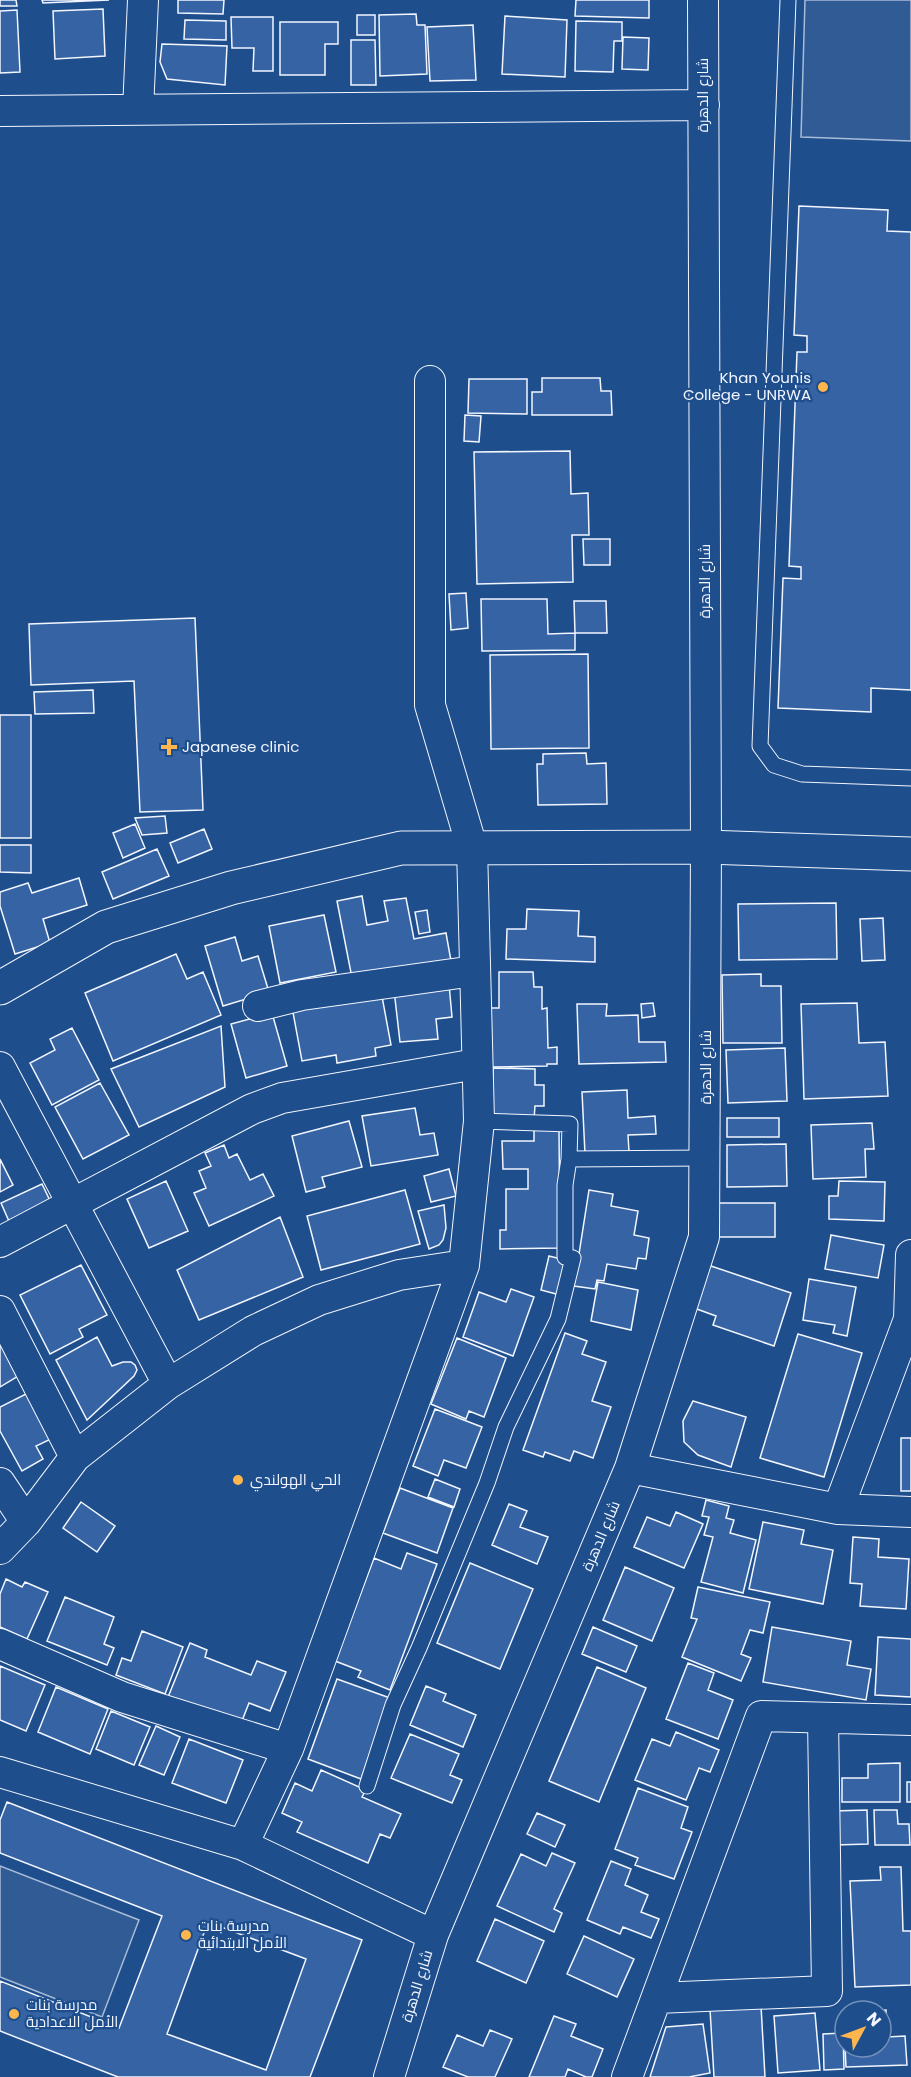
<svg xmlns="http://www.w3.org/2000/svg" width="911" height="2077" viewBox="0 0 911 2077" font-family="Poppins,Cairo,sans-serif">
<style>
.built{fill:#305b95;stroke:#a8bbd7;stroke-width:1.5}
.building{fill:#3563a3;stroke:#f2f6ff;stroke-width:1.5;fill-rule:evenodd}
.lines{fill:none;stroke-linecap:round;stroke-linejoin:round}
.service-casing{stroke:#f2f6ff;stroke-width:17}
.minor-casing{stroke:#f2f6ff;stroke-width:32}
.tertiary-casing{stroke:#f2f6ff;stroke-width:35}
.service{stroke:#1f4e8c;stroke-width:15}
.minor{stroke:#1f4e8c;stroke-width:30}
.tertiary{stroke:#1f4e8c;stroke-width:33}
.poi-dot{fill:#ffb74d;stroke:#1f4e8c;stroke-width:2}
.labels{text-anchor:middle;stroke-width:4.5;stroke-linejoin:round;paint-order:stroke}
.street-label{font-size:15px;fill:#f2f6ff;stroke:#1f4e8c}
.poi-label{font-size:15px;fill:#f2f6ff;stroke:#1f4e8c;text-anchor:start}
</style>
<rect width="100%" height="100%" fill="#1f4e8c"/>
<path class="built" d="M805 0H911V141L801 137Z
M0 1866 139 1920 102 2017 0 1977Z"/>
<path class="building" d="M0 0H16L17 6H0Z
M42 0H109L43 3Z
M178 0H224L223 14 178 13Z
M576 0H649V18L575 16Z
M103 9 105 56 55 59 53 11Z
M17 10 20 72 0 73V11Z
M416 14 417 25H425L427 74 380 76 379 15Z
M357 15H375V35H357Z
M505 16 567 20 565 77 502 74Z
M231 17H273V71H253L254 48H232Z
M185 20 226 21V40L184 39Z
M576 21 622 22V41H614L613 72 575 71Z
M280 22H338V44H325V75H280Z
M473 25 476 80 430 81 427 27Z
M623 37 649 38 648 70 622 69Z
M351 40H375L376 85H351Z
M162 44 227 46 225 85 167 79 160 62Z
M799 206 888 210 887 231 911 232V690L871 688V712L778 708 783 578 801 579V567L789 566 797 352H807V336L794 335Z
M542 378H600L601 391H611L612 415H532V392H542Z
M469 379H527V414L468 413Z
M465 415 481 416 479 442 464 441Z
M570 451 571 494 588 493 589 535H572L573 582 477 584 474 452Z
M583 539H610V565H584Z
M466 593 468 628 451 630 449 594Z
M481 599H547L548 634 575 633V650L482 651Z
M574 601H606L607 633H575Z
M195 618 203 810 140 812 134 681 31 685 29 624Z
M588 654 589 748 491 749 490 655Z
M93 690 94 713 35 714 34 692Z
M0 715H31V838H0Z
M586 753 587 764 606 763 607 804 538 805 537 764H543V754Z
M165 816 167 833 142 835 135 818Z
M135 824 145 848 123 858 113 833Z
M204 829 212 849 178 863 170 843Z
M0 845H31V873L0 872Z
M157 849 169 876 113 899 102 872Z
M79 878 87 905 43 919 50 943 15 954 0 906V892L28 883 32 893Z
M362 896 367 925 388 921 384 901 406 898 414 939 446 933 451 961 352 978 337 901Z
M836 903 837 959 739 960 738 904Z
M527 909 579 911 578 936 595 937V962L506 959 507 929H526Z
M427 910 430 932 419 934 415 912Z
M324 915 336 972 280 983 269 926Z
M883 918 885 960 862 961 860 919Z
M235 937 242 961 258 956 269 992 223 1006 205 946Z
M176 954 187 979 203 972 221 1015 113 1061 85 993Z
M499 972H533L534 987H542V1009L547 1008 548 1048 557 1047V1064H547V1066L492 1067 491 1008H499Z
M761 974V986H781L782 1043H723L722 975Z
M449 984 452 1017 436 1019 438 1039 400 1042 394 990Z
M381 991 391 1045 375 1048 376 1056 337 1063 336 1055 302 1061 292 1007Z
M653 1003 655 1016 642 1018 641 1004Z
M857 1003 859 1043 885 1042 888 1096 804 1099 801 1004Z
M577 1004H607L606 1016 638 1015 639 1042H665L666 1062 579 1064Z
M272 1013 287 1066 246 1078 231 1024Z
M221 1026 225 1087 139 1127 111 1069Z
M72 1028 99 1080 52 1105 30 1063 55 1050 50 1039Z
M785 1048 787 1101 728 1103 726 1050Z
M493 1068 535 1069V1085H544V1106H535L534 1119 493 1118Z
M100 1083 129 1135 83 1159 55 1107Z
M627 1090 628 1118 655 1116 656 1134 628 1135 629 1152 585 1154 582 1092Z
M415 1108 420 1135 434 1133 438 1155 371 1166 362 1116Z
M727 1118H779V1137H727Z
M349 1121 362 1167 322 1177 325 1187 306 1192 292 1136Z
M872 1123 874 1149H865L866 1177 813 1179 811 1125Z
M534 1128H559L560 1248 500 1249V1230H506V1189H528V1169H503L502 1141H534Z
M786 1144 787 1186 727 1187V1145Z
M224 1145 229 1158 237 1154 250 1180 263 1174 274 1196 209 1226 194 1193 206 1188 199 1171 211 1166 205 1153Z
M0 1159 13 1185 0 1192Z
M449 1169 456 1196 431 1202 424 1176Z
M166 1181 188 1231 149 1248 127 1199Z
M839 1181 885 1182 884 1221 829 1219V1196H838Z
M42 1184 54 1209 12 1228 1 1203Z
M405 1190 420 1244 321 1270 307 1216Z
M589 1190 613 1194 611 1206 638 1211 634 1235 649 1238 646 1259 638 1258 636 1269 607 1264 604 1281 597 1280 595 1289 574 1286Z
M713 1203H775V1237H712Z
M444 1205 446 1228 443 1240 439 1245 429 1249 418 1211Z
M280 1217 303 1277 199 1320 177 1270Z
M831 1235 884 1245 878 1278 825 1269Z
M549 1256 569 1261 560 1295 541 1290Z
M81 1265 107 1315 79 1329 83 1337 50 1354 20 1295Z
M708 1265 791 1293 774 1346 713 1325 716 1316 694 1308Z
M809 1279 856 1287 847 1336 833 1333 835 1325 803 1320Z
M598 1282 638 1290 631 1330 591 1321Z
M511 1289 534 1297 513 1356 463 1337 479 1292 506 1302Z
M565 1333 587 1341 582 1354 606 1362 592 1401 611 1407 593 1458 574 1451 570 1461 545 1452 543 1457 523 1450Z
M798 1334 862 1353 824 1477 760 1458Z
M97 1337 112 1366 123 1362H131L135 1365 137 1370 134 1376 87 1420 56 1360Z
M457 1338 506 1358 484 1417 469 1411 466 1419 431 1404Z
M0 1341 20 1375 0 1387Z
M30 1392 53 1438 36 1446 43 1459 22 1471 0 1431V1407Z
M693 1401 746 1417 731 1467 698 1455 684 1442 683 1421Z
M435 1409 482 1427 466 1468 444 1460 438 1476 413 1466Z
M901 1438H911V1491H901Z
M435 1479 460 1489 454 1507 428 1497Z
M400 1488 453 1508 437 1553 383 1533Z
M706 1500 729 1506 726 1518 734 1520 730 1533 756 1540 743 1593 701 1582 713 1537 704 1535 709 1517 702 1516Z
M81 1502 115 1526 97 1552 63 1528Z
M509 1504 527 1511 520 1527 548 1537 537 1564 492 1545Z
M676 1512 703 1524 684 1568 634 1547 647 1517 670 1526Z
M763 1522 804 1530 801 1544 833 1550 823 1604 749 1589Z
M853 1537 879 1539 878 1557 909 1559 906 1609 860 1606 862 1584 850 1583Z
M407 1553 437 1564 390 1690 358 1677 361 1671 335 1661 374 1558 401 1569Z
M470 1563 533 1589 500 1669 437 1643Z
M625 1567 674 1588 652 1641 603 1620Z
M6 1579 22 1587 25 1582 48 1592 27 1639 0 1627V1594Z
M698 1587 770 1602 763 1633 750 1630 741 1654 751 1658 741 1681 682 1657 697 1619 691 1618Z
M65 1597 114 1617 104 1644 114 1648 107 1665 47 1641Z
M593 1627 637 1646 626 1672 582 1654Z
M772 1627 851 1641 847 1665 871 1669 866 1700 763 1682Z
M142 1631 183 1647 165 1694 116 1675 122 1658 131 1661Z
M878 1637 911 1639V1697L875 1695Z
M190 1643 207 1650 205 1657 251 1675 257 1661 286 1672 270 1711 249 1703 238 1731 166 1702Z
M688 1663 714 1673 708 1690 733 1700 718 1739 666 1719Z
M0 1666 45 1685 26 1731 0 1720Z
M597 1667 646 1688 599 1802 549 1781Z
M337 1679 390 1698 361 1779 308 1759Z
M426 1686 446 1694 443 1701 476 1715 463 1747 410 1725Z
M56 1687 108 1709 90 1754 38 1732Z
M111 1711 150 1727 134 1765 96 1749Z
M156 1726 180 1737 164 1775 139 1765Z
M676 1732 719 1750 710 1772 699 1768 686 1800 635 1780 652 1739 670 1746Z
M410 1734 459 1754 450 1775 462 1780 452 1803 391 1778Z
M189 1739 243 1760 226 1803 172 1783Z
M900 1763V1802H842V1778H868V1764Z
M321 1770 366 1790 362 1797 401 1814 390 1838 380 1834 368 1863 297 1832 302 1822 282 1813 295 1783 312 1791Z
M907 1782H911V1802H907Z
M638 1788 688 1807 681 1828 692 1832 674 1879 635 1865 638 1858 615 1849Z
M7 1802 362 1940 310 2077H118L0 2031V1981L119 2028 162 1916 0 1853V1820ZM208 1922 306 1959 266 2070 167 2034Z
M867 1810 868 1844 835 1845 833 1811Z
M874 1810H897L898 1824H909L910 1845H875Z
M537 1813 565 1825 555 1847 527 1834Z
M552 1853 575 1863 554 1909 562 1913 554 1932 497 1906 521 1854 546 1866Z
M611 1861 631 1869 625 1885 648 1895 641 1912 659 1919 651 1938 623 1927 620 1934 587 1920Z
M880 1867H901L903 1931H911V1985L855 1987 850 1881 881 1880Z
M495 1919 544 1941 526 1983 477 1961Z
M584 1936 634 1959 617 1997 567 1974Z
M761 2006 765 2077H714L710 2009Z
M886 2010 887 2037 905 2036 907 2065 846 2067 845 2047H881V2011H869Z
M815 2013 820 2070 778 2073 774 2016Z
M554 2016 576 2024 571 2036 603 2049 592 2077H586L568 2069 565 2077H529Z
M703 2024 710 2073 689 2077H650L666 2027Z
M490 2030 512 2039 495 2077H468L443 2067 457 2035 483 2046Z
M843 2033 844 2069 824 2070 823 2034Z"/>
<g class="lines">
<defs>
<path id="service" d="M788 0 760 746 774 765 802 774 911 778
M479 1121 570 1124 569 1159 705 1158
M367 1786 393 1705 419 1648 487 1483 506 1427 558 1319 573 1258 565 1257V1185L569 1159"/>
<path id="minor" d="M138 110 143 0
M0 111 704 105
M258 1006 302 995 474 971
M0 1067 168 1384
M0 1242 252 1109 282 1098 476 1064
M0 1311 75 1457
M630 1468 838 1509 911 1512
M0 1483 26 1522
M838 1509 909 1319 911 1255
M0 1549 26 1522 75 1457 168 1384 253 1331 319 1300 399 1275 464 1265
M0 1644 122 1697 288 1749
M0 1772 243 1845 433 1935
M243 1845 288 1749 464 1265 479 1121 472 847 430 705V381
M657 1998 827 1991 823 1718
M389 2077 433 1935 630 1468 704 1237 706 847 703 0
M627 2077 761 1716 911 1720"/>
<path id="tertiary" d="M0 988 106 927 231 888 401 848 706 847 911 854"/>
</defs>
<use href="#service" class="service-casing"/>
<use href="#minor" class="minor-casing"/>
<use href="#tertiary" class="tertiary-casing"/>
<use href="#service" class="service"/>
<use href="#minor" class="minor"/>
<use href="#tertiary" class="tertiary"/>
</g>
<g class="poi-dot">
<circle cx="823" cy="387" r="6"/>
<path d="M166 738h6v6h6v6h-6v6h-6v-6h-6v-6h6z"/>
<circle cx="238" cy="1480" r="6"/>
<circle cx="186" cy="1935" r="6"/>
<circle cx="14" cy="2014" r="6"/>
</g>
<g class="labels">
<g class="street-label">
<text transform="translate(703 95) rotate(-90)" y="5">شارع الدهرة</text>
<text transform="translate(705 581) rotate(-90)" y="5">شارع الدهرة</text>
<text transform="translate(706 1067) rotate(-90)" y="5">شارع الدهرة</text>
<text transform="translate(601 1536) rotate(-67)" y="5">شارع الدهرة</text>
<text transform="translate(417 1986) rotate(-73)" y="5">شارع الدهرة</text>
</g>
<g class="poi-label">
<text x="811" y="383" text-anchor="end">Khan Younis<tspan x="811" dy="17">College - UNRWA</tspan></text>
<text x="182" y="752">Japanese clinic</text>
<text x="250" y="1485">الحي الهولندي</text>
<text x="198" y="1931">مدرسة بنات<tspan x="198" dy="17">الأمل الابتدائية</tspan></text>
<text x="26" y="2010">مدرسة بنات<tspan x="26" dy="17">الأمل الاعدادية</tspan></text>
</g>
</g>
<g transform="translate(863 2029) rotate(49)"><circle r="28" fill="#1f4e8c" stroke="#7391ba" stroke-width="1.5"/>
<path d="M0-4.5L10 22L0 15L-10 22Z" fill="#ffb74d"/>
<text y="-9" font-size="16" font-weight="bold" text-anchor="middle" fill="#f2f6ff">N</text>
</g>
</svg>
